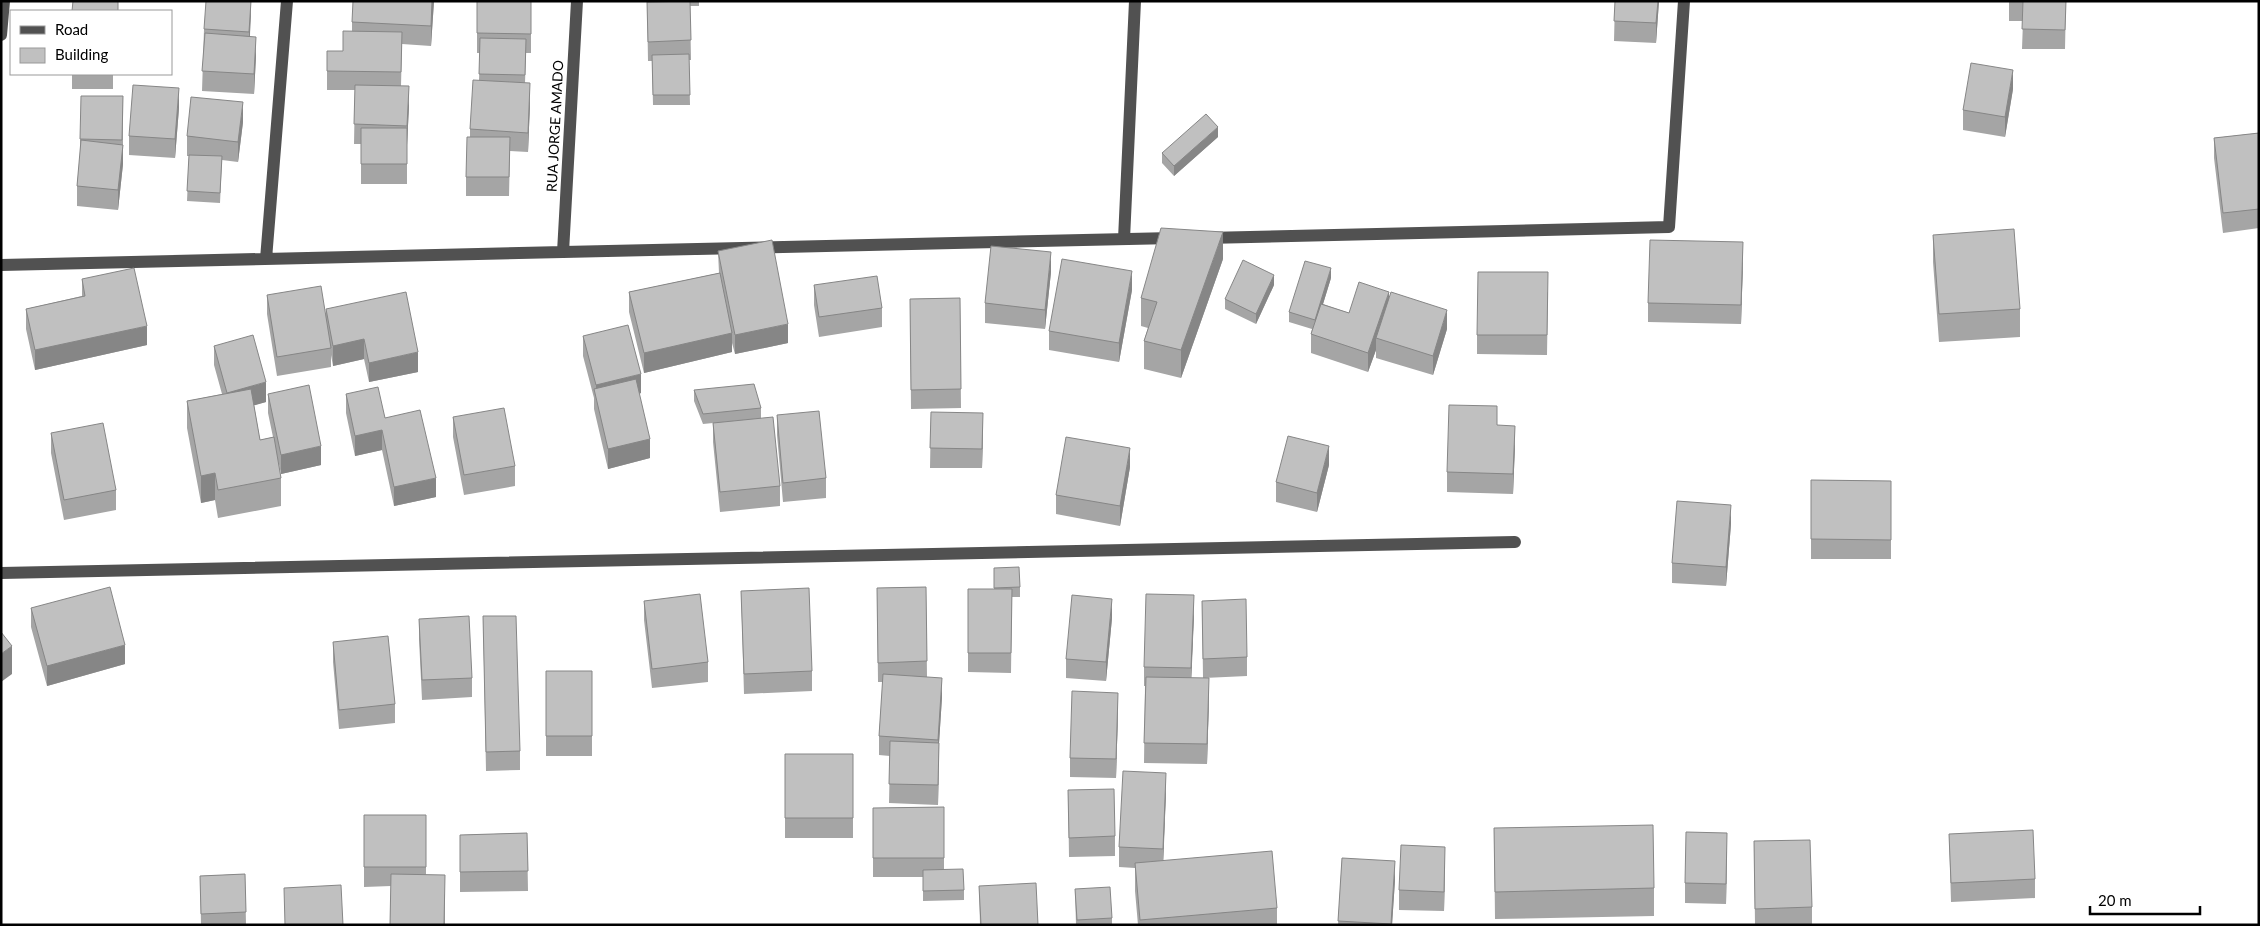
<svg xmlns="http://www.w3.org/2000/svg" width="2260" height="926" viewBox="0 0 2260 926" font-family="Lato,sans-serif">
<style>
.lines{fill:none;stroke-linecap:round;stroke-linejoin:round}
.minor{stroke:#515151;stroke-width:12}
.wall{fill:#a5a5a5}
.shaded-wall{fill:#868686}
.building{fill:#c0c0c0;stroke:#868686}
.labels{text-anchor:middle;stroke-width:4;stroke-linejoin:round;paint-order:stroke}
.street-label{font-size:14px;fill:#000;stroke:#fff}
</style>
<rect width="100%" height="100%" fill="#fff"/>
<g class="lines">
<path class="minor" d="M1 35 4 1
M1206 238 1669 227 1684 1
M1124 239 1135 1
M563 252 577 1
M266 259 287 1
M1 265 1173 238
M1 573 1515 542"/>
</g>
<path class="wall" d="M251 1 250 36 256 56 254 94 202 91 204 29Z
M434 1 431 46 402 44 401 86 409 106 407 145V184H361V144H354L355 90H327V51H343L352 31V22Z
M468 1H531V53H526L525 83 530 103 528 152 510 151 509 196H466V177L470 137V129L479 80 480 53H477V2Z
M654 1H699V6H690L691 60H689L690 105H653L652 61H648L647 2H654Z
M1615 1H1659L1656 43 1614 41Z
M2009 1H2066L2065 49H2022L2023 21H2009Z
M72 74H113V89H72Z
M2013 89 2005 137 1963 130V110Z
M123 96V164L118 210 77 206V186L80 156V139Z
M179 108 175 158 129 155V136Z
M243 122 238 162 222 160 220 203 187 201 189 156H187V136Z
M2259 133V228L2223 233 2214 158V138Z
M1218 137 1174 176 1162 163V153Z
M1933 235 2020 309V337L1939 342 1933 262Z
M718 251 788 343 735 354 732 343V352L644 373 629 312V292L719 273Z
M1223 259 1181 378 1144 369V341L1148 328 1141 326V298Z
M1743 262 1741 324 1648 322V303Z
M1051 272 1045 329 985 323V303Z
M1331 278 1323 304 1349 313 1389 298 1447 329 1433 375 1376 358V350L1368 372 1311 353V334L1312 329 1289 322V312Z
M82 279 147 345 35 370 26 329V309L82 296Z
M814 285 882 308V327L819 337 814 305Z
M1274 285 1256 324 1225 309V299Z
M1132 290 1119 362 1049 350V331Z
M1548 292 1547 355 1477 354V335Z
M267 295 326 315V309L418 372 369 382 364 359 333 366 331 355V367L277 376 267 314Z
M960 298 961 408 911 409 910 299Z
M583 336 641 393 639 394 650 458 608 469 594 409V398L583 356Z
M214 346 266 402 254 405 260 440 273 437 268 413V394L321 465 281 474 278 459 281 478V506L218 518 215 500 201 503 187 428V401L222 394 214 365Z
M1 375 2 382 1 401Z
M694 390 761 408V418L780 486V506L720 512 713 442V423L703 424 694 401Z
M346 394 385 418 436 497 394 506 382 450 355 456 346 413Z
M931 412 983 433 982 468H930Z
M777 415 826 478V498L783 502 777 435Z
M453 417 515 466V486L464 495 453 437Z
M51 433 116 490V510L64 520 51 453Z
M1515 445 1513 494 1447 492V472Z
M1329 465 1317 512 1276 502V482Z
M1130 467 1120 526 1056 514V495Z
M1811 480 1891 481V559H1811Z
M1731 524 1726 586 1672 583V563Z
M994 568 1020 587V597H1012L1011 673 968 672V589H994Z
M926 587 927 677 942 697 939 743 938 805 889 803 890 756 879 755V736L883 682H878L877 588Z
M741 591 812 671V691L744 694Z
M644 601 708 662V682L652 688 644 620Z
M1202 601 1247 657V676L1204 678 1209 698 1207 764 1144 763 1145 686H1144V667L1194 615 1191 678H1203Z
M31 608 125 664 47 686 31 627Z
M483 616 520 751V770L486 771Z
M1112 618 1106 681 1066 678V659Z
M419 619 472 678V697L422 700 419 639Z
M333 642 395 704V723L339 729 333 662Z
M546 671H592V756H546Z
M1118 712 1116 778 1070 777V758Z
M785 754H853V838H785Z
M1068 790 1115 836V856L1069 857Z
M1166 792 1163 861 1277 908V925H1138L1135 891V868L1119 867V847Z
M944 807V869L964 890V900L923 901V877H873V808Z
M364 815H426V875L445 895V925H390L391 886 364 887Z
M1494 828 1654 888V916L1495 919Z
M527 833 528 891 460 892V835Z
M1949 834 2035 879V898L1951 902Z
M1754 841 1812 907V925H1755Z
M1727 852 1726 904 1685 903V883Z
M1342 858 1395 880 1392 925H1338Z
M1445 866 1444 911 1399 910V890Z
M245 874 246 925H201L200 876Z
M979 886 1038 925H980Z
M1075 889 1112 918V925H1076Z"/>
<path class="shaded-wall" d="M251 1V13L249 51V32Z
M432 1H434L431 46V26Z
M1658 1H1659L1656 43V23Z
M256 37V56L254 94V74Z
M2013 70V89L2005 137V117Z
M530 83V103L528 152V133Z
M409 86V106L407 145V126Z
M179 88V108L175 158V139Z
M123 96 122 151 123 145V164L118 210V190L122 152Z
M243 102V122L238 162V142Z
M1218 127V137L1174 176V166Z
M1223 232V259L1181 378V350Z
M1743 242V262L1741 324V305Z
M1051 252V272L1045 329V310Z
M1331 268V278L1315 330V320Z
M1132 271V290L1119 362V343Z
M1274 275V285L1256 324V314Z
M1389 292V311L1376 338V350L1368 372V353Z
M1447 310V329L1433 375V356Z
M788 324V343L735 354V335Z
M147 326V345L35 370V350Z
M732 333V352L644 373V353Z
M364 339V359L333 366V346Z
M418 352V372L369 382V363Z
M641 374V393L598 404 596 397V385Z
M266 382V402L227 413V393Z
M983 413V433L982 468V449Z
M1515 426V445L1513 494V474Z
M382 430V450L355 456V436Z
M650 439V458L608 469V449Z
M321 446V465L281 474V455Z
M1329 446V465L1317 512V493Z
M1130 448V467L1120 526V506Z
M215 473V500L201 503V476Z
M436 478V497L394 506V487Z
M1731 505V524L1726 586V567Z
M1194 595V615L1191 688V668Z
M1112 599V618L1106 681V662Z
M125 645V664L47 686V666Z
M12 646V674L1 682V654Z
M942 678V697L938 759V740Z
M1209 678V698L1207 764V744Z
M1118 693V712L1116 778V759Z
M939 743V762L938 805V785Z
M1166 773V792L1163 869V849Z
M1727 833V852L1726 904V884Z
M1445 847V866L1444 911V892Z
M1395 861V880L1392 925H1391Z"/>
<path class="building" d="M73 1H118V11H72Z
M206 1H251L249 32 204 29Z
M353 1H432L431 26 352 22Z
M477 1H531V34L477 33Z
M690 1 691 40 648 42 647 2Z
M1615 1H1658L1656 23 1614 21Z
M2023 1H2066L2065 30 2022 29Z
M343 31 402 32 401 72 327 71V51H343Z
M205 33 256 37 254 74 202 71Z
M480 38 526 39 525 75 479 74Z
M689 54 690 95H653L652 55Z
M1971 63 2013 70 2005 117 1963 110Z
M473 80 530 83 528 133 470 129Z
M133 85 179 88 175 139 129 136Z
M355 85 409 86 407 126 354 124Z
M81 96H123L122 140 80 139Z
M191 97 243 102 238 142 187 136Z
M1206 114 1218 127 1174 166 1162 153Z
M361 128H407V164H361Z
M2259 133V209L2223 213 2214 138Z
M467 137H510L509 177H466Z
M81 140 123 145 118 190 77 186Z
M189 155 222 156 220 193 187 191Z
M1161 228 1223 232 1181 350 1144 341 1157 302 1141 298Z
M2014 229 2020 309 1939 314 1933 235Z
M772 240 788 324 735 335 718 251Z
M1650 240 1743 242 1741 305 1648 303Z
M991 246 1051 252 1045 310 985 303Z
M1062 259 1132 271 1119 343 1049 331Z
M1243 260 1274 275 1256 314 1225 299Z
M1305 261 1331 268 1315 320 1289 312Z
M134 268 147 326 35 350 26 309 85 296 82 279Z
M1478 272H1548L1547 335H1477Z
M720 273 732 333 644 353 629 292Z
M877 276 882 308 819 317 814 285Z
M1359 282 1389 292 1368 353 1311 334 1321 304 1349 313Z
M321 286 331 348 277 357 267 295Z
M406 292 418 352 369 363 364 339 333 346 326 309Z
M1391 292 1447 310 1433 356 1376 338Z
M960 298 961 389 911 390 910 299Z
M628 325 641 374 596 385 583 336Z
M253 335 266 382 227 393 214 346Z
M636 379 650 439 608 449 594 389Z
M754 384 761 408 703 414 694 390Z
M309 385 321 446 281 455 268 394Z
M378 387 385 418 420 410 436 478 394 487 382 430 355 436 346 394Z
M251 389 260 440 274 437 281 478 218 490 215 473 201 476 187 401Z
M1449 405 1497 406V425L1515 426 1513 474 1447 472Z
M504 408 515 466 464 475 453 417Z
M819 411 826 478 783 483 777 415Z
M931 412 983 413 982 449 930 448Z
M773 417 780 486 720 492 713 423Z
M103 423 116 490 64 500 51 433Z
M1288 436 1329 446 1317 493 1276 482Z
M1066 437 1130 448 1120 506 1056 495Z
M1811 480 1891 481V540L1811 539Z
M1677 501 1731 505 1726 567 1672 563Z
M1019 567 1020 587 994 588V568Z
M110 587 125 645 47 666 31 608Z
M926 587 927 661 878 663 877 588Z
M809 588 812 671 744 674 741 591Z
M968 589H1012L1011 653H968Z
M700 594 708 662 652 669 644 601Z
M1146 594 1194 595 1191 668 1144 667Z
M1072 595 1112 599 1106 662 1066 659Z
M1246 599 1247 657 1203 659 1202 601Z
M469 616 472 678 422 680 419 619Z
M483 616H516L520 751 486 752Z
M1 632 12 646 1 654Z
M388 636 395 704 339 710 333 642Z
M546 671H592V736H546Z
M883 674 942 678 938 740 879 736Z
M1146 677 1209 678 1207 744 1144 743Z
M1072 691 1118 693 1116 759 1070 758Z
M890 741 939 743 938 785 889 784Z
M785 754H853V818H785Z
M1123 771 1166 773 1163 849 1119 847Z
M1114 789 1115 836 1069 838 1068 790Z
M944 807V858H873V808Z
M364 815H426V867H364Z
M1653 825 1654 888 1495 892 1494 828Z
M2033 830 2035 879 1951 883 1949 834Z
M1686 832 1727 833 1726 884 1685 883Z
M527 833 528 871 460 872V835Z
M1810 840 1812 907 1755 909 1754 841Z
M1401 845 1445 847 1444 892 1399 890Z
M1272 851 1277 908 1140 920 1135 863Z
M1342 858 1395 861 1391 924 1338 921Z
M963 869 964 890 923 891V870Z
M245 874 246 912 201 914 200 876Z
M391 874 445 875 444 925H390Z
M1036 883 1038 925H981L979 886Z
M341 885 343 925H285L284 888Z
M1110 887 1112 918 1077 920 1075 889Z"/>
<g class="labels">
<g class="street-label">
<text transform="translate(555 126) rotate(-87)" y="5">RUA JORGE AMADO</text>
</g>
</g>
<rect width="2260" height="926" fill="none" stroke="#000000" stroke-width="5"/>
<rect x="10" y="10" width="162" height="65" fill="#ffffff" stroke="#999999"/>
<rect x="20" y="26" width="25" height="8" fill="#515151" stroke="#999999"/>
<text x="55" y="35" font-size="15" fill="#000000">Road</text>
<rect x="20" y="48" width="25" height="15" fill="#c0c0c0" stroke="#999999"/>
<text x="55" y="60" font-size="15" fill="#000000">Building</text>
<path d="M2090 906v8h110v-8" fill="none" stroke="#000000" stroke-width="2.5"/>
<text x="2098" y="906" font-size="15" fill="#000000" stroke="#ffffff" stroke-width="4" paint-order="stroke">20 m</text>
</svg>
